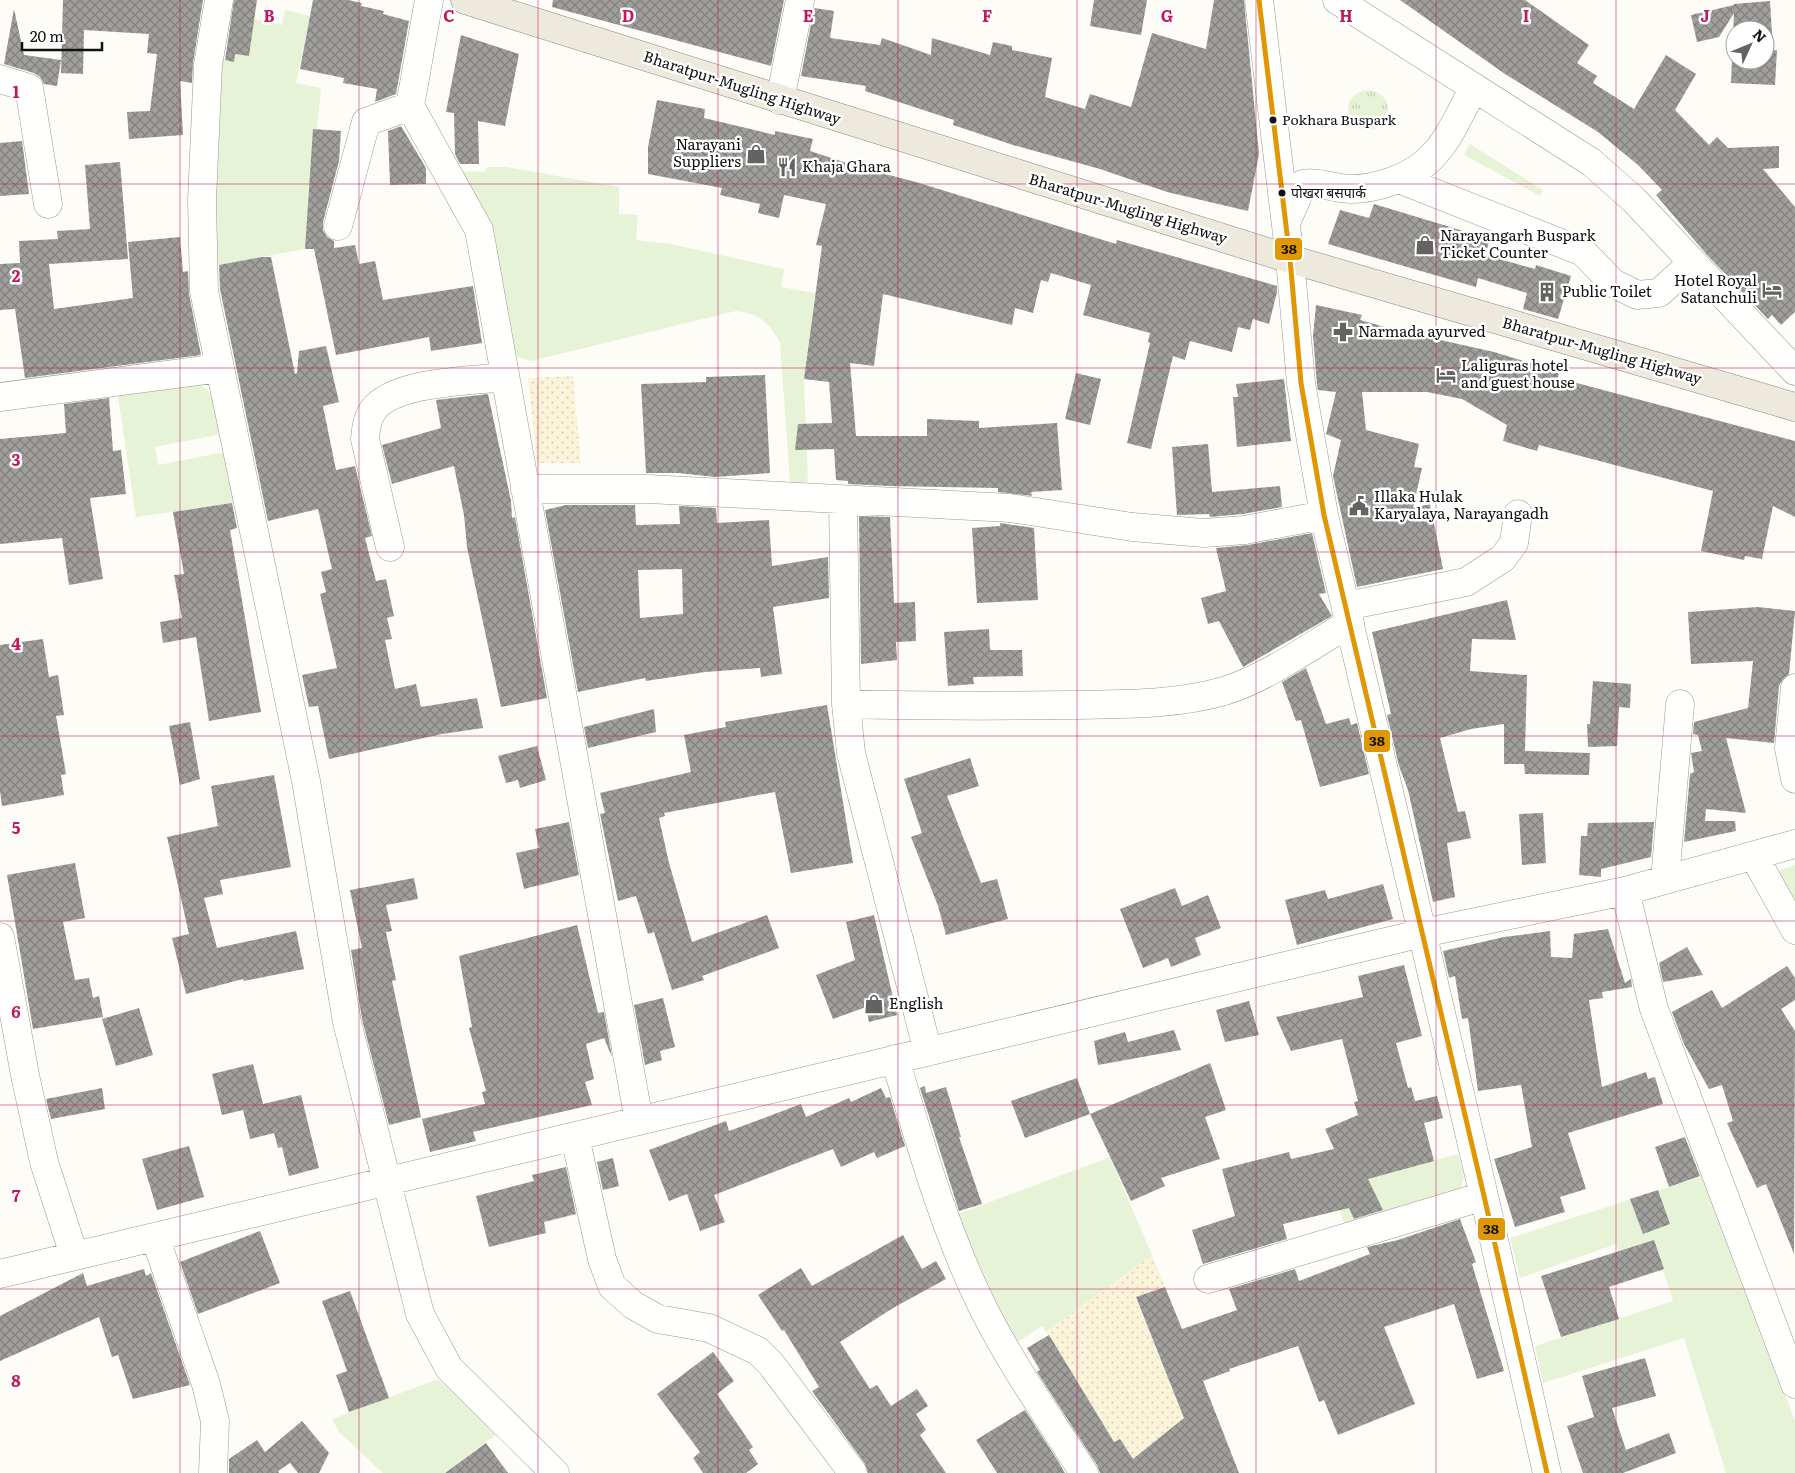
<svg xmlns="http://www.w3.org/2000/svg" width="1795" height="1473" viewBox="0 0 1795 1473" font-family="Literata,'Noto Sans Devanagari',serif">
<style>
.grass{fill:#e7f3d7}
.sand{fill:url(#sand-dots)}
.park{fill:url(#park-tufts)}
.building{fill:url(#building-cross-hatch);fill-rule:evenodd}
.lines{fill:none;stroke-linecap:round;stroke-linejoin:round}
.minor-casing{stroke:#979795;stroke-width:29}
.major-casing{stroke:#858482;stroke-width:29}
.minor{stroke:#fffffe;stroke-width:28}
.major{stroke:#ede9dc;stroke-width:28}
.bus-1-casing{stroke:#fff;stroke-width:9}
.bus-1{stroke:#e09702;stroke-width:5}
.grid{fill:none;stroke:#c2185b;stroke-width:1;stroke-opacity:0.55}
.bus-dot{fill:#111;stroke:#fff;stroke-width:2}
.labels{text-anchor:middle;stroke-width:5;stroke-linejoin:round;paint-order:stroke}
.bus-label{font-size:14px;fill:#111;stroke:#fff;text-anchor:start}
.street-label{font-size:15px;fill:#111;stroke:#fff}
.poi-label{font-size:15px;fill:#111;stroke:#fff;text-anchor:start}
.grid-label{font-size:16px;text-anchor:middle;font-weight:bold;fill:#c2185b;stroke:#fff;stroke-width:5;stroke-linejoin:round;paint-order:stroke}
.line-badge{stroke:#fff;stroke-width:2}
.pale-badge-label{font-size:14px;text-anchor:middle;font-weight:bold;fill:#111}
</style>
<defs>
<pattern id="sand-dots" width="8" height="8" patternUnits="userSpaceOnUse" patternTransform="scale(1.25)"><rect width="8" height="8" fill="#fcf4d9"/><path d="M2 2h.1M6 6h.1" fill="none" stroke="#d7d0b9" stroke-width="1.8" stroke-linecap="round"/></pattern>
<pattern id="park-tufts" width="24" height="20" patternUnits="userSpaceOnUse" patternTransform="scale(1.25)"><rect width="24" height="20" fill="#e7f3d7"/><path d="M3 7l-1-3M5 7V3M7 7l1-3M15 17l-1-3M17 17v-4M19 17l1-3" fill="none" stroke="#c5cfb8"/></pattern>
<pattern id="building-cross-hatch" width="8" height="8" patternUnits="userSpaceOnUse" patternTransform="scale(1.25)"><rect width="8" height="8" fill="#a19f9c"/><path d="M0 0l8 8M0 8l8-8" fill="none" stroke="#82807e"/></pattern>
</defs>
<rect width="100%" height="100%" fill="#fdfcf7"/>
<path class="grass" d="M285 10 310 16 296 83 321 88 305 249 214 266 217 58 233 62 235 54 254 19 282 25Z
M1470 144 1543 190 1540 196 1464 155Z
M487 167H506L619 187V214L638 215 636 240 671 244 784 269 781 287 815 293 804 379 808 482 790 483 780 342C767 321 760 314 736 311L531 361 518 357 507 346 460 171 485 172Z
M199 383C216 394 217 415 222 434L155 447 158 465 225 452 235 503 136 517 117 390Z
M1795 865V907L1777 876 1780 870Z
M1458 1154C1463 1170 1469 1181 1455 1193L1347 1233 1333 1188Z
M1110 1157 1152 1255 1046 1332 1042 1326 1013 1345 953 1216Z
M1704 1176 1795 1421V1473H1726L1684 1338 1543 1383 1535 1346 1673 1301 1663 1270 1627 1281 1616 1244 1520 1278 1510 1238Z
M438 1379 497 1434 444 1473H383L339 1432 332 1419Z"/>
<path class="sand" d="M573 376 581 463H537L528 378Z
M1152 1255 1165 1287 1136 1298 1201 1461 1141 1473 1120 1439 1114 1442 1046 1332Z"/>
<path class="park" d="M1348 110a20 20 0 1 1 40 0a20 20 0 1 1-40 0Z"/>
<path class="building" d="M63 0H203L193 63 192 83 180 81 183 135 129 139 127 112 150 111 157 54 147 53 149 34 84 30 83 74 61 73Z
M234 0H257L249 56 235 54 234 62 225 60Z
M313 0H348L362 3 361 6 384 11 383 14 409 21 396 94 375 102 377 89 343 83 344 78 300 69Z
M553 0H784L771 66 552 7Z
M1094 0H1147L1141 35 1090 26Z
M1214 0H1244L1259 154 1248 211 1167 192 1100 169 1013 145 953 125 954 120 865 91 866 86 801 76 814 8 834 11 830 38 880 45 882 38 931 55 932 38 990 55 993 42 1012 46V50L1052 58 1045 97 1085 109 1090 94 1131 107 1152 33 1206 49Z
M1400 0H1525L1589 45 1577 63 1597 76 1593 83 1634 109 1666 55 1696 74 1675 110 1709 145 1717 137 1728 148 1779 146V168L1763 169 1795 207V312L1781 325 1772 315 1768 319 1707 255 1656 195 1662 190 1638 165 1598 132 1505 74Z
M1770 1 1773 50H1777L1775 85 1731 83 1734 13 1719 37 1697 42 1691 15 1734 5V4ZM1735 30H1765V60H1735Z
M14 9 24 55 61 60 57 86 44 84 40 77 34 73 4 64Z
M461 35 519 54 505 126 478 121 479 164H460L455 154 454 113 446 112Z
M657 100 705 109 704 118 775 135V131L813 139 810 151 862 168 916 182 1116 244 1117 240 1277 286V292L1269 324 1253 319 1250 330 1238 327 1232 352 1190 341 1185 360 1173 356 1151 449 1127 443 1150 343 1148 342 1150 333 1083 315 1091 285 1051 273 1048 282 1041 280 1033 313 1015 308 1012 325 883 294 874 366 850 363 856 436H927V419L979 421V428L1057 423 1062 490 1031 492 1032 496 998 492V488L889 486 848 484V481L836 480 834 449 795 450 798 424 832 423 829 382 804 379 822 246 816 245 826 204 784 195 779 218 758 213 760 204 720 195 722 188 648 174V147Z
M401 126 426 168V184L390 185 388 131Z
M313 129 341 131 339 161 323 222V230L327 237 334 241V248L355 245 359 264 375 261 383 300 473 286 482 343 431 351 429 337 336 355 314 249H305Z
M22 141 29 194 0 196V143Z
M120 162 128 259 49 264 54 309 133 298 128 242 180 237 183 272 188 271 189 294 201 355 25 378 15 309 0 310V264L20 263 19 241 58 239 57 231 90 229 85 165Z
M1374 204 1490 239 1485 255 1535 269 1536 265 1571 276 1558 319 1523 309 1527 293 1478 278 1476 287 1328 244 1340 210 1369 218Z
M262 257H271L295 374 297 373 299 351 326 346 339 402 323 406 336 470 355 466 372 536 365 538 376 581 386 579 394 616 387 618 392 639 385 640 395 689 416 684 421 707 477 698 483 728 442 734 329 759 318 706 309 707 302 675 337 668 320 594 326 592 321 572 332 569 318 509 268 521 220 289 219 265Z
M1316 305 1362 315 1360 320 1396 330 1494 352 1559 372 1558 378 1795 441V517L1773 506 1762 559 1745 556 1744 560 1701 551 1713 491 1539 445 1537 451 1503 441 1507 425 1462 399 1427 392H1362L1366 430 1419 444 1414 467 1422 468 1413 508 1430 504 1443 569 1357 587 1333 476 1341 440 1326 434 1336 392 1318 390 1317 385 1313 336Z
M1076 373 1101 379 1090 425 1065 419Z
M765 375 770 473 715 477 678 473H646L641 384 706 382V377Z
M1284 379 1291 441 1237 447 1233 397H1238L1236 384Z
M488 394 511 501 512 518 515 517 547 698 501 707 467 547 464 515 454 466 392 484 382 445 441 428 436 400Z
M109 398 113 451 121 450 126 494 90 498 103 579 69 585 62 538 0 544V439L66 433 64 404Z
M1208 444 1212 492 1280 486 1282 507 1243 514 1210 517 1209 514 1177 515 1172 447Z
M232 503 237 528 230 530 261 712 209 721 196 637 163 643 160 622 182 618 174 575 184 574 173 512Z
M566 505H635L636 525 680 524 679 506 716 508 717 523 769 520 772 566 828 557 829 598 773 607 782 674 761 677 760 668 705 672 646 681 645 678 578 692 545 510ZM682 569 683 614 640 618 638 570Z
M859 516 890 517 894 603 915 602 916 641 896 642 897 660 861 664Z
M1000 523 1034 528 1038 600 977 603 972 528 1000 526Z
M1312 533 1326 593 1319 594 1332 616 1243 667 1219 621 1208 624 1201 598 1226 591 1216 548 1248 545Z
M1507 600 1516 640 1472 639 1470 671 1527 675 1525 751 1590 753 1589 775 1525 774 1524 764H1504V724L1471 729 1440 738 1458 812 1465 811 1471 838 1447 843 1455 897 1433 902 1408 790 1399 766 1387 715 1391 714 1372 632Z
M1758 607 1795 611 1789 674 1783 679 1779 686 1774 743 1726 738 1746 813 1706 809 1705 821H1735L1736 831 1684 842 1690 774 1694 772 1691 753 1702 751 1698 735 1693 734 1694 722 1748 708 1753 661 1691 664 1688 612Z
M989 629 990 650H1022L1023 676 973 677 974 684 948 686 944 632Z
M43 639 49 677 58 675 64 715 56 716 66 774 61 775 64 795 2 806 0 791V645Z
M1306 668 1326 724 1349 718 1351 725 1357 723 1369 774 1320 787 1301 720 1296 721 1282 682Z
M1593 681 1631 684 1630 708 1619 707 1617 746 1588 747 1587 724H1590Z
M827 705 853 863 791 873 775 792 664 813 665 816 659 818 669 863 692 942 767 915 779 948 702 976 704 980 672 990 654 932 648 934 636 896 618 901 600 814 605 813 600 793 691 772 684 735 726 727 725 722Z
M654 709 656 732 588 748 584 727Z
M190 722 200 779 180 785 169 726Z
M537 746 546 780 520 788 518 780 506 783 498 756Z
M970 758 979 786 947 796 981 883 997 879 1008 919 946 935 938 906 911 837 922 833 904 779Z
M274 775 291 867 220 880 223 894 204 898 217 948 296 931 304 969 244 981 243 979 186 994 172 938 189 934 167 837 218 826 211 786Z
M1543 813 1546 863 1522 865 1519 814Z
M569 822 579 875 524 889 516 853 539 848 535 829Z
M1654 822 1651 857 1601 869V877L1579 875 1581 836H1587L1588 823Z
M75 863 85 918 63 922 75 980 89 978 93 998 99 996 103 1017 33 1029 7 875Z
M414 878 418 899 386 905 392 931 386 932 396 980 392 981 421 1117 389 1125 362 1019 351 950 362 948 350 890Z
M1383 884 1393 919 1297 945 1285 900 1325 890 1328 899Z
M1175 888 1182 906 1208 895 1221 928 1195 938 1201 955 1171 967 1168 958 1143 968 1120 909Z
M874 915 897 1015 869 1022 866 1007 833 1019 816 975 855 960 846 922Z
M577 925 598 1013 604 1012 612 1057 604 1038 586 1044 594 1079 585 1082 592 1105 473 1132 476 1141 430 1152 422 1119 485 1104 482 1092 486 1091 469 1028 472 1027 459 956Z
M1608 929 1625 983 1631 979 1632 987 1602 992 1603 998 1589 1000 1602 1087 1646 1072 1648 1079 1655 1077 1663 1104 1568 1133 1586 1189 1560 1197 1565 1212 1515 1227 1494 1159 1532 1147 1521 1085 1478 1091 1468 1018 1462 1019 1455 976 1449 978 1443 951 1504 937 1550 931 1551 957 1572 958 1574 934Z
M1687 947 1703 975 1663 982 1659 963Z
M1404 965 1422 1036 1396 1043 1408 1088 1411 1087 1415 1101 1437 1096 1443 1118 1424 1123 1434 1161 1368 1179 1383 1210 1354 1219 1349 1208 1283 1224 1287 1239 1203 1264 1192 1230 1235 1216 1222 1169 1289 1152 1291 1159 1334 1149 1325 1129 1358 1115 1354 1102 1358 1101 1342 1039 1291 1051 1276 1017 1363 997 1358 976Z
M1787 966 1795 978V1000L1781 1009 1795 1031 1794 1254 1766 1184 1757 1188 1727 1123 1733 1121 1722 1085 1709 1089 1684 1044 1672 1012 1712 990 1722 1008Z
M663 998 675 1047 660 1051 662 1060 645 1065 634 1005Z
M1249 1001 1259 1035 1225 1042 1216 1010Z
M139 1008 153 1055 116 1066 102 1019Z
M1174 1030 1181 1050 1098 1065 1094 1041 1125 1032 1128 1042Z
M1210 1063 1226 1110 1205 1117 1220 1159 1161 1178 1165 1186 1131 1201 1090 1114Z
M253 1064 263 1104 301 1095 319 1168 289 1176 282 1147 278 1148 274 1133 250 1139 243 1110 222 1115 212 1074Z
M1077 1078 1090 1114 1025 1138 1011 1101Z
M925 1086 926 1093 946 1087 961 1137H959L982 1204 959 1211 920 1088Z
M102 1088 105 1109 51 1119 46 1099Z
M881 1088 886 1098 890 1097 905 1146 877 1158 874 1152 841 1167 833 1149 714 1195 725 1222 700 1231 687 1194 669 1201 649 1150 726 1121 729 1131 801 1104 806 1117 849 1098 851 1102Z
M1685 1137 1700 1176 1669 1187 1655 1147Z
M189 1146 204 1197 157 1210 142 1159Z
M613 1158 619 1186 603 1190 597 1162Z
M566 1167 576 1214 544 1222 546 1233 489 1247 476 1196 534 1181 532 1175Z
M1658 1190 1670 1224 1643 1234 1630 1199Z
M1460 1219 1476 1262 1472 1264 1504 1371 1477 1379 1454 1304 1384 1327 1415 1404 1338 1435 1324 1400 1319 1402 1298 1346 1229 1369 1230 1371 1203 1381 1239 1473H1100L1097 1465 1037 1372 1040 1370 1027 1348 1049 1335 1114 1442 1120 1439 1133 1459 1184 1418 1136 1297 1165 1287 1182 1329 1237 1310 1229 1289 1295 1269 1299 1281 1370 1254 1367 1247 1398 1240Z
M260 1231 280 1283 198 1314 180 1262Z
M903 1235 922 1269 936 1261 946 1279 893 1308 840 1342 870 1389 877 1385 891 1406 917 1389 928 1406 916 1414 926 1430 920 1435 946 1473H868L865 1464 812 1391 819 1387 784 1330 782 1331 758 1295 801 1268 812 1286Z
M1654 1240 1664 1269 1609 1287 1619 1319 1561 1337 1541 1276Z
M144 1269 146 1276 151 1273 190 1385 133 1399 118 1355 112 1357 99 1317 0 1361V1316L83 1273 87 1286Z
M350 1291 389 1398 349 1412 336 1375 347 1371 322 1301Z
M713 1352 734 1381 717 1394 753 1447 749 1450 758 1464 746 1473H703L693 1458 700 1452 657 1394Z
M1645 1358 1656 1396 1612 1408 1626 1450 1669 1433 1676 1453 1623 1473H1583L1567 1426 1594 1417 1582 1376Z
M1025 1410 1058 1461 1065 1473H997L976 1440Z
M302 1421 329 1453 319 1473H298L290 1463 278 1471 279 1473H229V1459L257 1440 265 1452Z
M486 1443 508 1473H445Z"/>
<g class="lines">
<defs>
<path id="minor" d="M219 0 208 65 202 200 204 291 306 781 347 1022 420 1314 449 1368 555 1473
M429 0 410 106 479 230 639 1121
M1259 0 1290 259 1301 383 1324 515 1484 1196 1547 1473
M1337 0 1591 162 1634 200 1795 371
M0 79 29 88 48 204
M780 100 800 0
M1399 179 1583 252 1613 283 1637 295 1659 293 1692 263
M1286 223 1303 184C1320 181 1334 189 1352 189 1365 189 1378 186 1390 182 1440 166 1451 130 1474 87
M338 226 366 122 410 106
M0 397 220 368
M525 489H648L1010 508 1132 527 1204 533 1245 530 1324 515
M843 500 846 704 851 753 928 1052
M390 547 365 439C366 428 367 419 373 410 395 381 471 381 505 377
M1346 606 1466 582 1503 558 1514 543 1518 514
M1795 688 1789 748 1795 779
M846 704C922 706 998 706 1073 705 1122 704 1176 705 1224 691 1265 679 1312 645 1350 623
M1754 856 1795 930
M1665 880 1680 704
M1625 891 1654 1009 1795 1384
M0 937 25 1075 44 1162 74 1255
M895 1059C920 1143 944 1229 983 1308 1012 1366 1050 1419 1084 1473
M575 1137 602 1259 612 1286 633 1305 658 1319 709 1328 758 1351 771 1364 853 1473
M155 1237 206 1384 215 1421 213 1473
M0 1274 1423 933 1625 891 1795 844
M1208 1279 1484 1196"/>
<path id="major" d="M465 0 1290 259 1795 407"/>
</defs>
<use href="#minor" class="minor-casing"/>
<use href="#major" class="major-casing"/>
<use href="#minor" class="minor"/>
<use href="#major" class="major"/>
<defs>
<path id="bus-1" d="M1259 0 1290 259 1301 383 1324 515 1484 1196 1547 1473"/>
</defs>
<use href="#bus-1" class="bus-1-casing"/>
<use href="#bus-1" class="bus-1"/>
</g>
<path class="grid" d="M180 0V1473M359 0V1473M538 0V1473M718 0V1473M898 0V1473M1077 0V1473M1256 0V1473M1436 0V1473M1616 0V1473M0 184H1795M0 368H1795M0 552H1795M0 736H1795M0 921H1795M0 1105H1795M0 1289H1795"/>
<defs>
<symbol id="shop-bare" viewBox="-9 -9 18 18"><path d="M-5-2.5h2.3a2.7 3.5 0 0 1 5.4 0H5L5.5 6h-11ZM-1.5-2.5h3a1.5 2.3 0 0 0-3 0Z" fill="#646362" stroke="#fff" stroke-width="2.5" paint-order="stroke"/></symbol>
<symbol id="restaurant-bare" viewBox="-9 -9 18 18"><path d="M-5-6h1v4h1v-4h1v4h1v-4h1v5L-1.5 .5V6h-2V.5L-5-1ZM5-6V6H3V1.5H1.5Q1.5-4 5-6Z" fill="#646362" stroke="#fff" stroke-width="2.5" paint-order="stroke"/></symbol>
<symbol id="hotel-bare" viewBox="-9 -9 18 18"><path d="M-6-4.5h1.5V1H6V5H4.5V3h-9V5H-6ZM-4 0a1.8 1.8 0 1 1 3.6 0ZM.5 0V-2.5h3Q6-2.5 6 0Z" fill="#646362" stroke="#fff" stroke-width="2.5" paint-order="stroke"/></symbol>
<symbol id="building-bare" viewBox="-9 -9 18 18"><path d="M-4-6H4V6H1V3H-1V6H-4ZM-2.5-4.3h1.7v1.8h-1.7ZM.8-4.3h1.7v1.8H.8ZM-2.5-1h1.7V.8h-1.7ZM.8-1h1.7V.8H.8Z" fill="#646362" stroke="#fff" stroke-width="2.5" paint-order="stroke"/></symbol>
<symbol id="pharmacy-bare" viewBox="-9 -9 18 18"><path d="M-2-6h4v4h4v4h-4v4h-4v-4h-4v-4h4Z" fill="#646362" stroke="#fff" stroke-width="2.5" paint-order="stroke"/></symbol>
<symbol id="civic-bare" viewBox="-9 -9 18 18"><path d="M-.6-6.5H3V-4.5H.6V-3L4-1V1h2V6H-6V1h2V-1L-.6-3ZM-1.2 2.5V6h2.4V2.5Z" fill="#646362" stroke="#fff" stroke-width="2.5" paint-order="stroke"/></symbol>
</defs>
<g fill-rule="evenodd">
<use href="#shop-bare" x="742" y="140" width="28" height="28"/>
<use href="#restaurant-bare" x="773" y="153" width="28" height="28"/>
<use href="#shop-bare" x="1411" y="231" width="28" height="28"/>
<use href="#hotel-bare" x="1758" y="276" width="28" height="28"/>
<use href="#building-bare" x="1533" y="278" width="28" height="28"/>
<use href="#pharmacy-bare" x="1329" y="318" width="28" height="28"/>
<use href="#hotel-bare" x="1432" y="361" width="28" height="28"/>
<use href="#civic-bare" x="1345" y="492" width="28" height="28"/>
<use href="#shop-bare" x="860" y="990" width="28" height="28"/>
</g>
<g class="bus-dot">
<circle cx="1273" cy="120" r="4.5"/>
<circle cx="1282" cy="193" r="4.5"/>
</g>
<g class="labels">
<g class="bus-label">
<text x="1282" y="125">Pokhara Buspark</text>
<text x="1291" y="198">पोखरा बसपार्क</text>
</g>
<g class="street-label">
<text transform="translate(742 88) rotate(18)" y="5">Bharatpur-Mugling Highway</text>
<text transform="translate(1128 209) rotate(17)" y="5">Bharatpur-Mugling Highway</text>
<text transform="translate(1602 351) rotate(16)" y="5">Bharatpur-Mugling Highway</text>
</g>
<g class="poi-label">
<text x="741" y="150" text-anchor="end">Narayani<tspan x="741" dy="17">Suppliers</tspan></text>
<text x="802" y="172">Khaja Ghara</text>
<text x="1440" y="241">Narayangarh Buspark<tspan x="1440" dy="17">Ticket Counter</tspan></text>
<text x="1757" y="286" text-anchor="end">Hotel Royal<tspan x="1757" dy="17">Satanchuli</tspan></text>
<text x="1562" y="297">Public Toilet</text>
<text x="1358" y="337">Narmada ayurved</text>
<text x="1461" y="371">Laliguras hotel<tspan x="1461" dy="17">and guest house</tspan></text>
<text x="1374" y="502">Illaka Hulak<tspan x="1374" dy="17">Karyalaya, Narayangadh</tspan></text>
<text x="889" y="1009">English</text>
</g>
</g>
<g class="grid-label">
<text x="269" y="22">B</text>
<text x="449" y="22">C</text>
<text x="628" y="22">D</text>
<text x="808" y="22">E</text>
<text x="987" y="22">F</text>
<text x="1167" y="22">G</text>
<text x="1346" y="22">H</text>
<text x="1526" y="22">I</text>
<text x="1705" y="22">J</text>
<text x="16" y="98">1</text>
<text x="16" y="282">2</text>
<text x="16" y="466">3</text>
<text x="16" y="650">4</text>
<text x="16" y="834">5</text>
<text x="16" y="1018">6</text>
<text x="16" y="1202">7</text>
<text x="16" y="1387">8</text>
</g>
<g class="line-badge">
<rect x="1274" y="237" width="29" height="24" rx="5" fill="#e09702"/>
<rect x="1363" y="729" width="28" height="24" rx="5" fill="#e09702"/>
<rect x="1477" y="1217" width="29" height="24" rx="5" fill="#e09702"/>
</g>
<g class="pale-badge-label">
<text x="1289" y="254">38</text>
<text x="1377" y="746">38</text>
<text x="1491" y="1234">38</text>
</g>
<g transform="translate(1750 45) rotate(46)"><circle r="24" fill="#ffffff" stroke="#a0a0a0"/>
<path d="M0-4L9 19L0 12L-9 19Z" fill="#646362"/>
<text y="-8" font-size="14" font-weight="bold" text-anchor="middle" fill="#111111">N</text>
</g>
<path d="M22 42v8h80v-8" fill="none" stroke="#111111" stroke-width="2.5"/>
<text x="30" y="42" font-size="15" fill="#111111" stroke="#ffffff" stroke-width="4" paint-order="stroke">20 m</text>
</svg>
